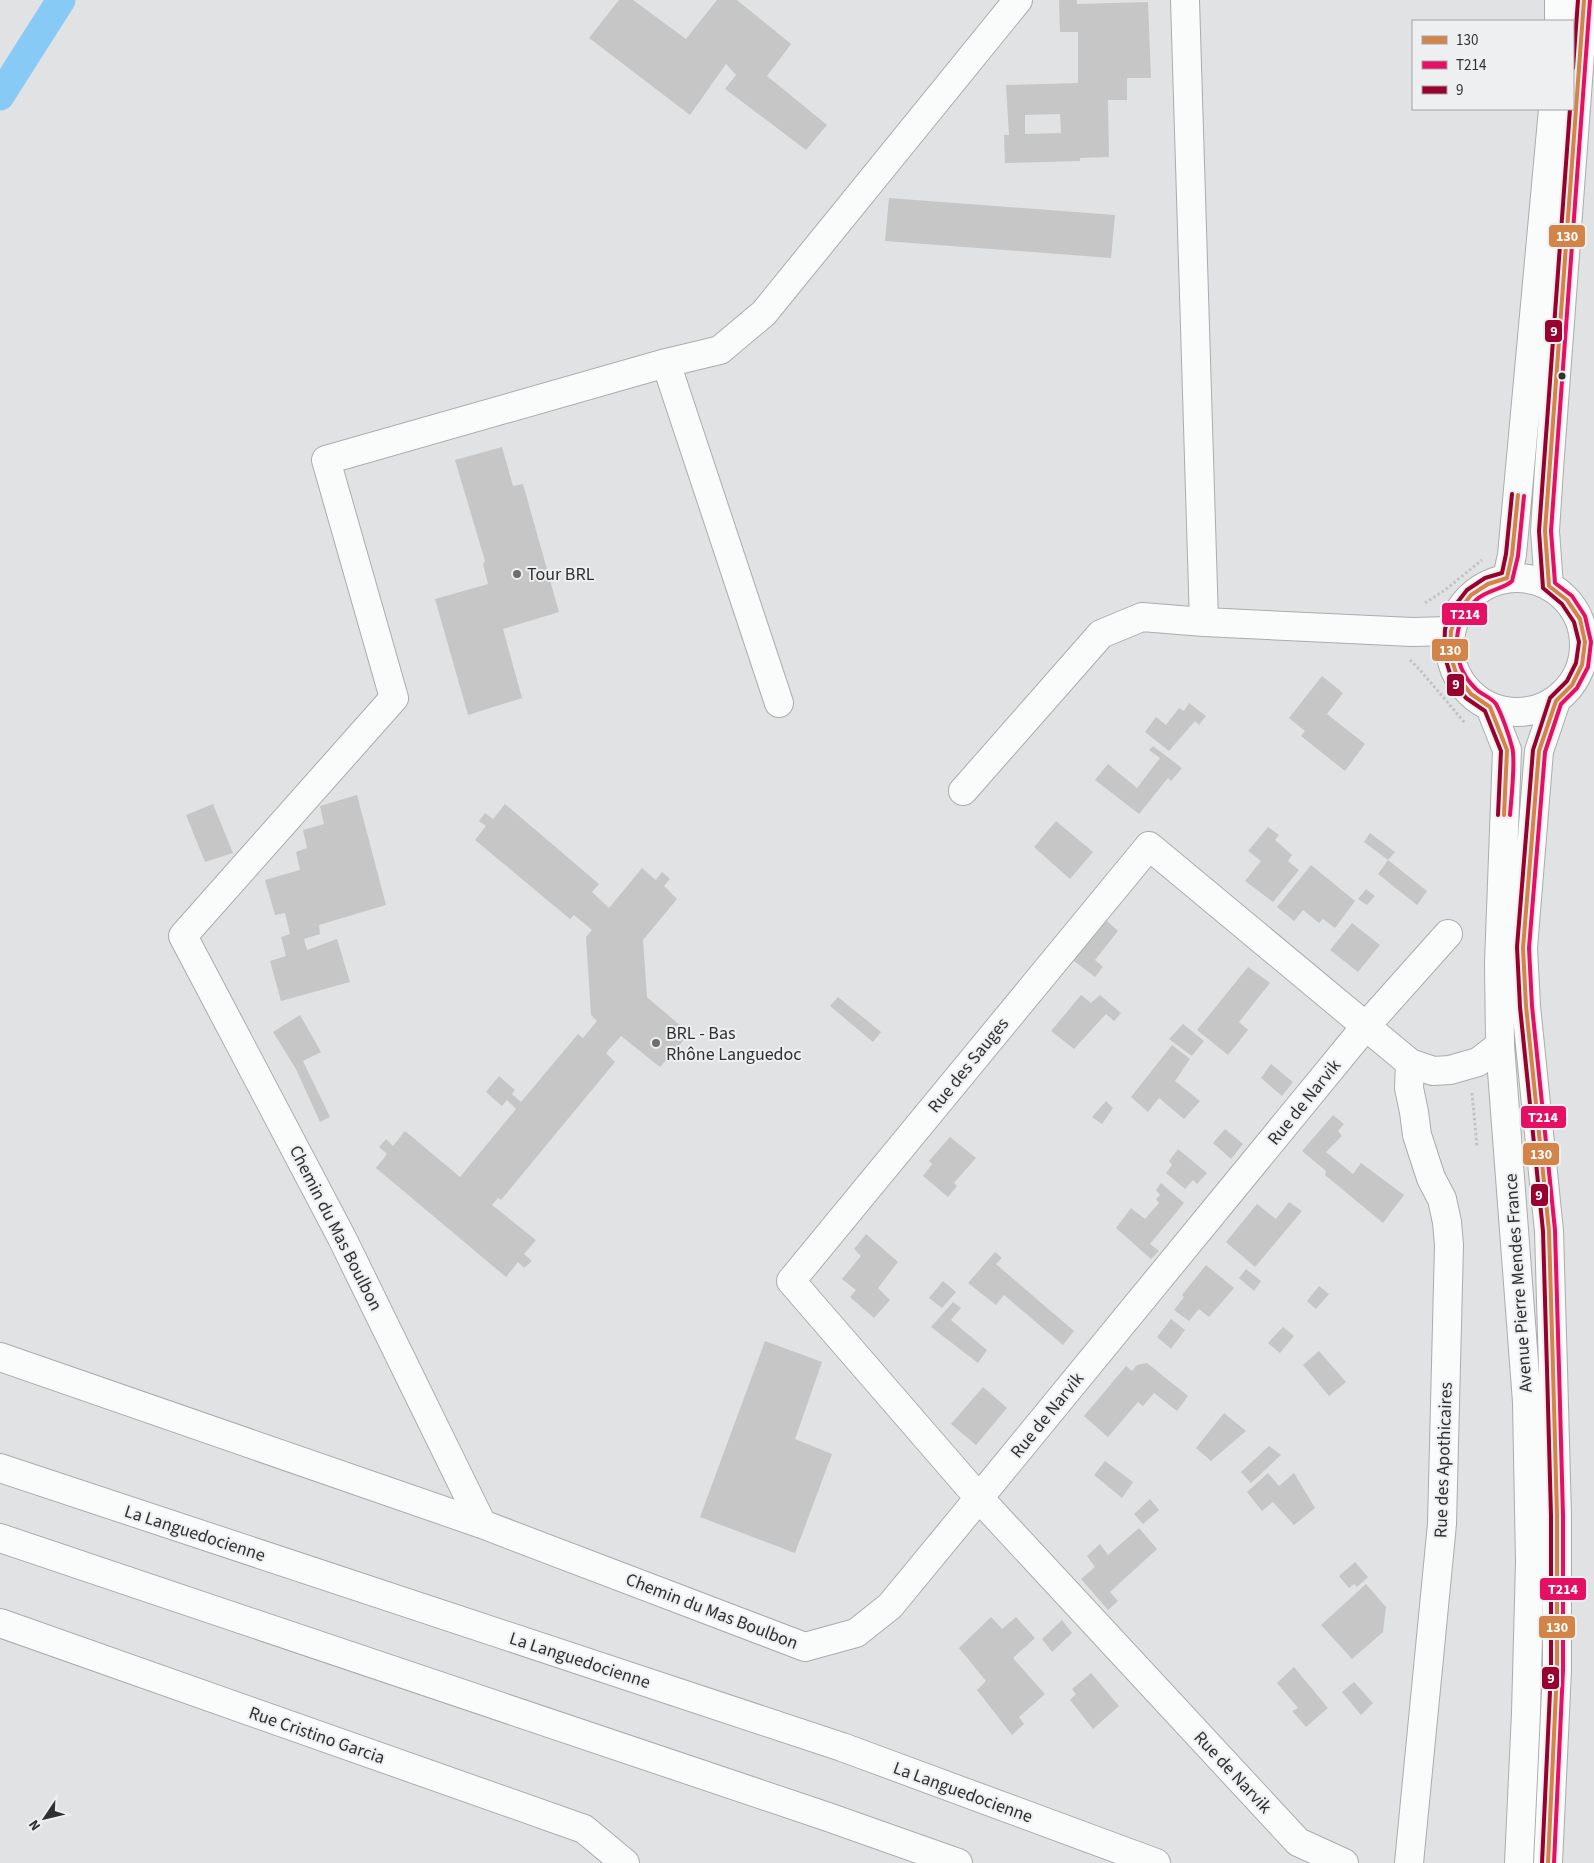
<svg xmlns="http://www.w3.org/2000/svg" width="1594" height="1863" viewBox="0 0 1594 1863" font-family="'Source Sans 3',sans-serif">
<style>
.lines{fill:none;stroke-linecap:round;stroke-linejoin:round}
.canal{stroke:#87caf5;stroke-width:29}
.building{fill:#c6c6c6;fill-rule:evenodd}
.minor-casing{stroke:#abacad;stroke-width:30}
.major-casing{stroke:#abacad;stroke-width:30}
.highway-casing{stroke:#abacad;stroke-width:30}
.path{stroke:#c2c2c3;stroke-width:3;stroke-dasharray:2.5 2.5;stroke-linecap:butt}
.minor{stroke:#fafbfb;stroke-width:28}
.major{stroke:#fafbfb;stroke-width:28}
.highway{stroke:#fafbfb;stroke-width:28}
.bus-1-casing{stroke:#edeff1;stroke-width:8}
.bus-2-casing{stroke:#edeff1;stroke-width:8}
.bus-3-casing{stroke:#edeff1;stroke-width:8}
.bus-1{stroke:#d38449;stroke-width:4}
.bus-2{stroke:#e50f63;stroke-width:4}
.bus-3{stroke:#98012d;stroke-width:4}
.bus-dot{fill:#303031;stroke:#edeff1;stroke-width:2}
.poi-dot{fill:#6e6e6f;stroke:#edeff1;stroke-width:2}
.labels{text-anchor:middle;stroke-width:4;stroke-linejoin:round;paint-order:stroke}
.poi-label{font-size:18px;fill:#303031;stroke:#edeff1;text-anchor:start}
.street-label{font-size:18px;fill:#303031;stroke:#edeff1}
.line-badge{stroke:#edeff1;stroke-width:2}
.badge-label{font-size:14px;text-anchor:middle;font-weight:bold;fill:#fff}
</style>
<rect width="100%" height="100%" fill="#e1e2e3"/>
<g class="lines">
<path class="canal" d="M0 96 61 0"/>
</g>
<path class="building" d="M619 0H633L686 39 717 0H737L791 44 767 76 827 125 806 150 725 89 736 75 726 64 690 115 589 38Z
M1059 0H1077V4L1148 2 1151 78H1127V100H1108L1109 157 1080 158V161L1005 163 1004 135H1009L1006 85 1078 83V32H1060ZM1060 114 1061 133 1025 134V115Z
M889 198 1115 215 1111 258 885 241Z
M502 447 513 486 523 484 559 612 503 629 522 698 468 715 435 599 488 584 483 564 485 561 455 460Z
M1322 676 1343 693 1327 714 1365 744 1345 771 1301 736 1305 731 1289 718Z
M1189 703 1206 716 1199 725 1195 721 1169 751 1145 732 1156 717 1166 725 1179 708 1184 711Z
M1153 746 1182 768 1171 781 1168 778 1139 814 1095 780 1108 764 1137 788 1160 758 1149 750Z
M357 795 386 905 319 925 320 934 304 939 307 950 337 939 350 982 281 1001 270 961 286 956 281 937 290 934 285 913 275 915 265 880 300 870 296 852 307 848 303 830 324 824 320 806Z
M213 804 233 853 205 862 186 815Z
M505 804 599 884 592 892 609 908 642 868 656 880 662 872 670 879 664 886 677 899 643 940 647 997 689 1033 678 1047 685 1052 680 1060 672 1054 660 1067 621 1036 606 1053 615 1062 501 1200 498 1198 492 1205 536 1240 524 1254 532 1261 524 1268 518 1262 506 1277 376 1168 387 1154 379 1147 386 1139 393 1146 405 1131 460 1177 516 1109 507 1100 502 1106 486 1092 499 1076 515 1090 512 1094 521 1102 578 1034 583 1038 597 1021 591 1015 586 937 592 930 574 915 570 919 475 840 486 826 479 821 485 813 493 819Z
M1056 821 1093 852 1070 879 1034 847Z
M1268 827 1279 835 1275 840 1292 855 1288 861 1299 870 1273 902 1245 881 1261 861 1248 851Z
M1370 833 1395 852 1388 860 1427 891 1417 905 1378 874 1388 860 1364 842Z
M1311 865 1355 901 1335 928 1323 919 1319 923 1303 910 1294 921 1277 907Z
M1366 889 1375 896 1367 905 1358 899Z
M1106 920 1118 931 1095 960 1103 967 1095 977 1073 960Z
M1352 923 1380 945 1358 972 1330 950Z
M1248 967 1270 983 1239 1022 1248 1030 1228 1055 1197 1030Z
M1081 995 1091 1003 1100 995 1121 1013 1114 1021 1106 1014 1074 1049 1051 1031Z
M838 997 881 1032 873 1042 830 1006Z
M300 1015 321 1052 303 1061 330 1117 320 1122 296 1069 273 1032Z
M1183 1024 1204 1041 1192 1056 1169 1039Z
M1172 1045 1190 1059 1175 1081 1200 1101 1184 1119 1159 1098 1148 1112 1131 1097Z
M1271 1064 1293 1082 1282 1096 1261 1078Z
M1106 1101 1113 1108 1102 1124 1092 1117Z
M1333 1115 1344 1124 1338 1131 1342 1136 1326 1152 1353 1174 1361 1163 1404 1195 1383 1223 1325 1175 1326 1171 1302 1151Z
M1225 1129 1243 1144 1231 1159 1213 1143Z
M950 1137 976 1158 954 1183 957 1186 948 1197 923 1176 932 1164 929 1161Z
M1178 1149 1207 1173 1197 1184 1193 1180 1185 1189 1166 1173 1172 1165 1169 1161Z
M1161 1183 1184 1203 1150 1244 1159 1251 1151 1259 1116 1228 1131 1208 1145 1219 1159 1203 1156 1199 1160 1195 1156 1190Z
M1289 1202 1302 1211 1255 1267 1226 1242 1257 1204 1276 1219Z
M866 1234 898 1262 878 1288 890 1300 874 1318 850 1297 856 1290 842 1279 861 1256 854 1249Z
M995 1252 1002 1258 996 1264 1074 1331 1063 1345 1004 1295 996 1305 968 1283Z
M1206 1265 1234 1288 1209 1317 1199 1309 1189 1321 1174 1310 1184 1297 1182 1295Z
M1246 1269 1261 1281 1254 1291 1239 1278Z
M943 1281 956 1292 942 1308 929 1298Z
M1319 1286 1329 1294 1316 1309 1307 1301Z
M953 1302 961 1308 951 1320 987 1350 978 1363 931 1327Z
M1171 1319 1185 1330 1171 1349 1157 1337Z
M1283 1327 1294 1336 1280 1353 1268 1343Z
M765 1341 822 1362 795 1439 832 1454 795 1553 700 1517Z
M1319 1351 1346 1382 1329 1396 1303 1365Z
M1147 1363 1188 1396 1177 1411 1154 1393 1143 1406 1138 1402 1108 1437 1084 1416 1126 1366 1132 1371 1137 1365Z
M983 1387 1007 1408 976 1445 951 1424Z
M1224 1413 1246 1431 1211 1461 1196 1448Z
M1269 1446 1281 1455 1251 1483 1241 1472Z
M1105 1461 1133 1482 1122 1498 1094 1475Z
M1268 1473 1279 1486 1294 1473 1315 1508 1294 1525 1273 1502 1262 1511 1247 1492Z
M1150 1499 1159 1510 1143 1524 1134 1514Z
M1139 1528 1157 1549 1110 1592 1118 1601 1108 1610 1081 1579 1095 1567 1087 1556 1100 1544 1108 1555Z
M1355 1562 1368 1577 1357 1587 1354 1584 1349 1588 1339 1576Z
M1366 1584 1386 1607 1383 1632 1352 1659 1321 1625Z
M991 1617 1002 1629 1016 1617 1035 1638 1013 1658 1045 1694 1019 1717 1024 1724 1012 1735 977 1690 986 1681 959 1648Z
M1062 1620 1072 1633 1052 1652 1042 1639Z
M1294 1667 1328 1708 1306 1727 1292 1711 1298 1708 1277 1683Z
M1091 1673 1119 1706 1093 1729 1070 1700 1076 1694 1072 1689Z
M1354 1682 1373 1703 1361 1715 1342 1692Z"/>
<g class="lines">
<defs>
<path id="minor" d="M1185 0 1204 622
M666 363 779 703
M1585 642 1594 641
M963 791 1101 634 1142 617 1204 622 1412 632 1451 631
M0 1357 482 1524 805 1647 856 1633 890 1606 979 1498 791 1281 1149 846 1410 1063 1433 1071 1450 1070 1478 1062 1500 1045
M482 1524 342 1238 183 936 394 698 326 460 666 363 720 350 764 313 1018 0
M0 1623 584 1829 625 1863
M1344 1863 1298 1842 979 1498 1365 1027 1448 934
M1409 1863 1442 1524 1449 1245 1447 1222 1442 1199 1431 1178 1417 1135 1414 1112 1409 1088 1410 1063"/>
<path id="major" d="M1559 21V0
M1450 645a67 67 0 1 1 134 0a67 67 0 1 1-134 0Z
M1507 578 1512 555 1553 109
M1549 586 1545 531 1549 469 1584 0
M1490 707 1507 750 1499 963 1500 1045 1527 1402 1530 1562 1526 1713 1519 1863
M1548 1863 1557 1670V1516L1553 1369 1549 1231 1526 1006 1523 948 1539 751 1556 701"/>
<path id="highway" d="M0 1468 842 1747 1156 1863
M0 1538 828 1817 958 1863"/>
</defs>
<use href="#minor" class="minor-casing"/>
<use href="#major" class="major-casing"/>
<use href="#highway" class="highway-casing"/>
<path class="path" d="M1425 603 1445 590 1482 560
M1410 660 1420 670 1465 723
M1472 1093 1477 1146"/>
<use href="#minor" class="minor"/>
<use href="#major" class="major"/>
<use href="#highway" class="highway"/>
<defs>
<path id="bus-1" d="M1504 815 1507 750 1490 707 1471 694 1457 676 1450 654 1451 631 1458 612 1471 595 1488 584 1507 578 1512 555 1518 495
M1548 1863 1557 1670V1516L1553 1369 1549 1231 1526 1006 1523 948 1539 751 1556 701 1572 685 1582 665 1585 642 1580 619 1567 600 1549 586 1545 531 1584 0"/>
<path id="bus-2" d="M1510 815C1511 801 1516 759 1512 747 1509 735 1502 715 1496 704 1491 697 1480 694 1475 688 1451 664 1450 623 1476 600 1486 590 1504 589 1512 581L1518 556 1524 496
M1554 1863 1563 1670V1516L1559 1369 1555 1230 1532 1006 1529 948 1545 752 1561 704 1577 688 1588 667 1591 642 1585 616 1572 596 1555 583 1551 531 1590 0"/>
<path id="bus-3" d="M1573 68 1578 0
M1498 815 1501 751 1485 711 1466 698 1452 680 1444 654 1445 629 1453 608 1467 590 1485 578 1502 573 1506 554 1512 494
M1542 1863 1551 1670V1516L1547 1369 1543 1231 1520 1007 1517 947 1533 750 1550 698 1567 681 1576 663 1579 642 1574 622 1562 604 1543 588 1539 531 1570 109"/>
</defs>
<use href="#bus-1" class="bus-1-casing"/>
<use href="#bus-2" class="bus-2-casing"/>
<use href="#bus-3" class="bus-3-casing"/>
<use href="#bus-1" class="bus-1"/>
<use href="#bus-2" class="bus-2"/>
<use href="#bus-3" class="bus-3"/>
</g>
<circle class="bus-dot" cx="1562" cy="376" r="4.5"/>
<g class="poi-dot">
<circle cx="517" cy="574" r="5"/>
<circle cx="656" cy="1043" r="5"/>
</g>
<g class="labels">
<g class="poi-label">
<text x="527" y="580">Tour BRL</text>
<text x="666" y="1039">BRL - Bas<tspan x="666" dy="21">Rhône Languedoc</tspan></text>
</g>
<g class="street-label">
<text transform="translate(968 1065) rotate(-51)" y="6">Rue des Sauges</text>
<text transform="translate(1304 1102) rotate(-51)" y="6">Rue de Narvik</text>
<text transform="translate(336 1228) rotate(63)" y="6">Chemin du Mas Boulbon</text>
<text transform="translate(1518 1283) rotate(-94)" y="6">Avenue Pierre Mendes France</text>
<text transform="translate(1047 1415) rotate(-51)" y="6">Rue de Narvik</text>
<text transform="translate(1443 1460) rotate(-88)" y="6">Rue des Apothicaires</text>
<text transform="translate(195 1533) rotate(18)" y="6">La Languedocienne</text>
<text transform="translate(712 1611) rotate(21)" y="6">Chemin du Mas Boulbon</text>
<text transform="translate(580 1660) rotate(18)" y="6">La Languedocienne</text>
<text transform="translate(317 1735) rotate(19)" y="6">Rue Cristino Garcia</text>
<text transform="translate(1233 1772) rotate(47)" y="6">Rue de Narvik</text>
<text transform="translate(963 1792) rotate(20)" y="6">La Languedocienne</text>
</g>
</g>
<g class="line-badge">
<rect x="1548" y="224" width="38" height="24" rx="5" fill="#d38449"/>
<rect x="1544" y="319" width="19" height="24" rx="5" fill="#98012d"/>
<rect x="1441" y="602" width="47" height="24" rx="5" fill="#e50f63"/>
<rect x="1431" y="638" width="38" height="24" rx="5" fill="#d38449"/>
<rect x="1446" y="673" width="19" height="24" rx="5" fill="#98012d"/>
<rect x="1520" y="1105" width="47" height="24" rx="5" fill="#e50f63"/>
<rect x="1522" y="1142" width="38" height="24" rx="5" fill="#d38449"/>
<rect x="1530" y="1183" width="19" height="24" rx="5" fill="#98012d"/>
<rect x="1539" y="1577" width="48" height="24" rx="5" fill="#e50f63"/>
<rect x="1538" y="1615" width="38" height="24" rx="5" fill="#d38449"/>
<rect x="1541" y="1666" width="19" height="24" rx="5" fill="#98012d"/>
</g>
<g class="badge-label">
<text x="1567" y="241">130</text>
<text x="1554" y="336">9</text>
<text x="1465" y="619">T214</text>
<text x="1450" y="655">130</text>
<text x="1456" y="689">9</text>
<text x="1543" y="1122">T214</text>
<text x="1541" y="1159">130</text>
<text x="1539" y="1200">9</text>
<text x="1563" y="1594">T214</text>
<text x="1557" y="1632">130</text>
<text x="1551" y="1683">9</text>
</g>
<rect x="1412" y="20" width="162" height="90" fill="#edeff1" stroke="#a1a3a4"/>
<rect x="1422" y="36" width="25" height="8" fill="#d38449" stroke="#a1a3a4"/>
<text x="1456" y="45" font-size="15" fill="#303031">130</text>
<rect x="1422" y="61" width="25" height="8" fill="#e50f63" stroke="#a1a3a4"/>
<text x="1456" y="70" font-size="15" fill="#303031">T214</text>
<rect x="1422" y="86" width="25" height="8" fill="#98012d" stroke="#a1a3a4"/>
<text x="1456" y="95" font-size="15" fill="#303031">9</text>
<g transform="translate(45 1818) rotate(235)" stroke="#edeff1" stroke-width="4" paint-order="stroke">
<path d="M0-4L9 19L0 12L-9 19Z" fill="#303031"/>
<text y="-8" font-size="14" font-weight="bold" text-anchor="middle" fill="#303031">N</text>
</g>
</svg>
